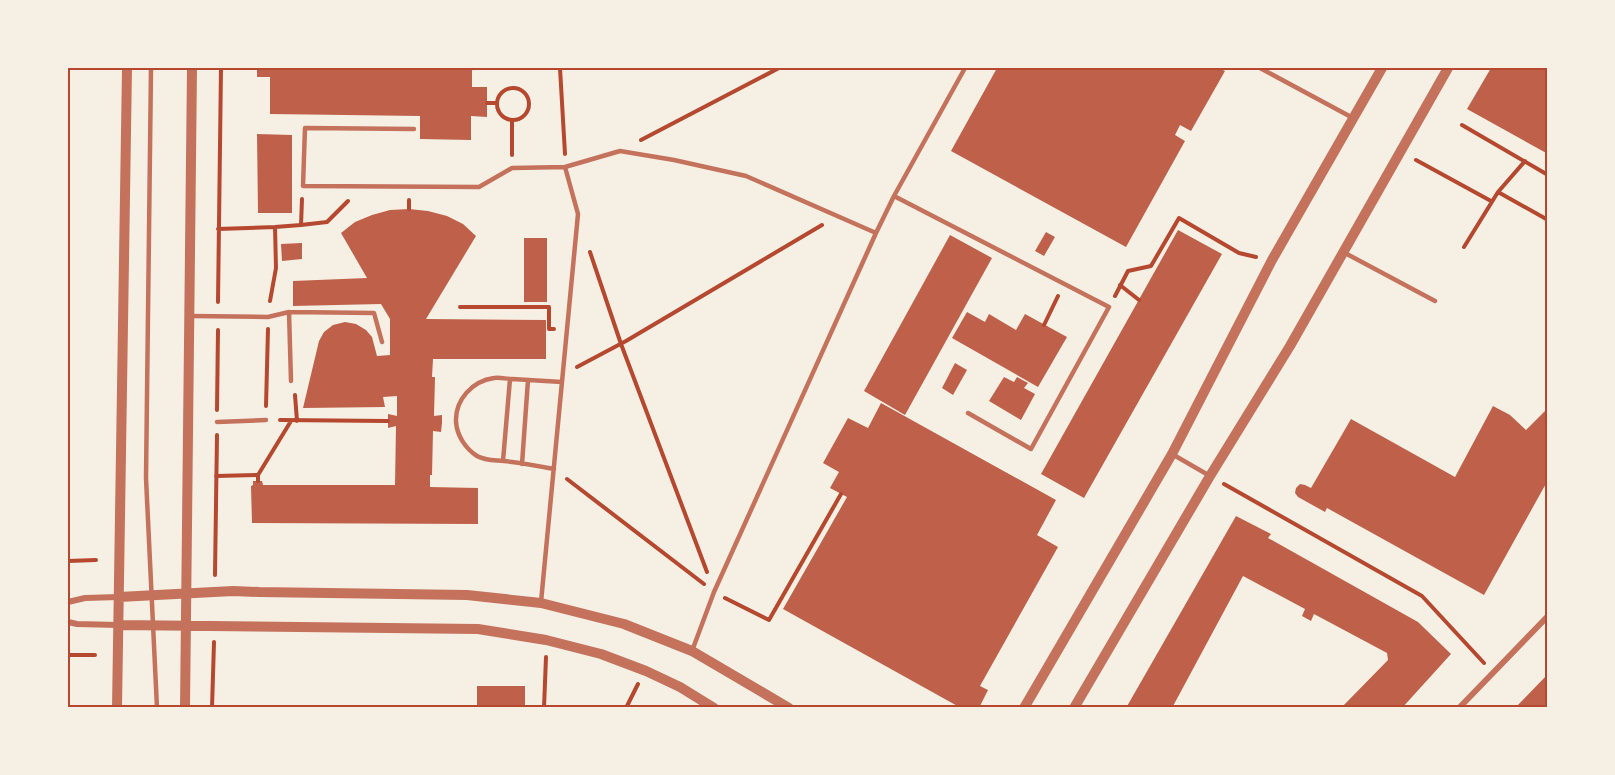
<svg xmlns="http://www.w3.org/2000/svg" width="1615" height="775" viewBox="0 0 1615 775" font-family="'Sofia Sans Condensed',sans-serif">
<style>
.building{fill:#bf614a}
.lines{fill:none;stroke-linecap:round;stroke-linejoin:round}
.path{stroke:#b5482f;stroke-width:4}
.service{stroke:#c5725c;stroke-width:4.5}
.minor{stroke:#c5725c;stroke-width:6}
.tertiary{stroke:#c5725c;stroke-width:10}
.neatline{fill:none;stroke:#b5482f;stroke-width:2}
</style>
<rect width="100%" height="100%" fill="#f6efe4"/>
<path class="building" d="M257 68H472V87H487V117L471 116V140L420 139V116L270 114V77H257Z
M997 68H1218L1225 71 1191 131 1180 125 1175 135 1185 141 1126 247 951 151Z
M1491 68H1548V154L1467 109Z
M257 134 292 135V213H258Z
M409 209 428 211 447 216 463 224 476 236 426 319 546 320V359H433L432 377H435L434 416 442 415V423L441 432 433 431 432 475H430V487L478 488V524L252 523 251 486 253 485V481H262L263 485H395L396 426 388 428V414L397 416V396L383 397 385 407 303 408 319 341 324 332 333 325 345 322 356 324 366 330 372 337 377 356 390 355V319L381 304 293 306V281L367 278 341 233 355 222 372 215 390 210Z
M1178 230 1222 254 1084 498 1041 474Z
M1046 232 1055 237 1044 256 1035 251Z
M950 235 992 258 905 415 864 391Z
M524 238H547V302H524Z
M302 243V259L282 261 281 244Z
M967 312 985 322 989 314 1016 330 1025 314 1067 337 1038 387 952 338Z
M955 363 967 370 953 395 942 388Z
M1004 377 1014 382 1017 377 1028 383 1024 388 1035 394 1021 420 989 401Z
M881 403 1056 500 1037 535 1058 547 980 686 988 690 979 708H961L783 609 847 497 830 488 839 472 823 463 848 418 868 428Z
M1493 406 1510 415 1526 430 1548 408V480L1484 595 1327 508 1325 512 1298 497 1295 493 1296 488 1300 484 1305 485 1311 488 1351 419 1455 477Z
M1236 516 1271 534 1268 538 1418 622 1451 654 1402 708H1341L1388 660 1387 653 1314 614 1311 621 1302 616 1305 609 1243 576 1172 708H1126Z
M1548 674V708H1515Z
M477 686H525V708H477Z"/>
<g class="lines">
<path class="path" d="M560 68 565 154
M497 104a16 16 0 1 1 32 0a16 16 0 1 1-32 0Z
M487 103H497
M512 121V155
M1462 125 1548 175
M641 140 779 68
M1416 160 1491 201
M1498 192 1548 220
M409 209V200
M301 225 327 222 348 201
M218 229 275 227 301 225 302 199
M1464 247 1498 192 1525 161
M590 252 621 344 707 572
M1120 285 1139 300
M1115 296 1128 271 1151 266 1179 218 1239 253 1256 257
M270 301 276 268 275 227
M218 302 221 68
M460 307H549V329H554
M1044 325 1058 296
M577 367 626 341 822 225
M295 395 297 421
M266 406 268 329
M217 410 218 330
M280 420 388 421
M216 476 258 475 291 421
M567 479 704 584
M258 481V475
M1224 484 1422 596 1484 663
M68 561 96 560
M215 575 217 435
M725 598 769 620 841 494
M68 655H95
M212 708 214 642
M544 708 546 657
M626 708 638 684"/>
<path class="service" d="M151 68 146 478 157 708
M1260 68 1353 118
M414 129 305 128 303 186 479 187 512 168 565 167 620 151 674 160 746 176 876 233
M894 196 1109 307 1031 449 968 413
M1345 253 1435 301
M289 312 291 381
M191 316 268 317 289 312 374 313 382 342
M217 422 266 420
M1172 454 1210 476
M503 461 510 379
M522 464 528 380
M554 469C538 466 521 463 504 461 495 460 486 461 477 456 466 449 457 436 456 422 455 400 472 381 494 378 500 377 506 379 512 379 529 380 545 381 562 382
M541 602 578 214 565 167
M692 651 714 592 876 233 894 196 965 68"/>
<path class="minor" d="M68 602 85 598 119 597
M68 622 77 624 118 625
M1459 708 1548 616"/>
<path class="tertiary" d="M119 597 233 591 259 592 467 595 541 603 624 624 692 651 789 708
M118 625 478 629 546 640 601 654 646 671 680 687 714 708
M117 708 127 68
M185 708 192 68
M1024 708 1172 454 1272 260 1382 68
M1074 708 1210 476 1290 346 1448 68"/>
</g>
<rect width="1615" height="775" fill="none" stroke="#f6efe4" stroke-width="138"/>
<rect x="69" y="69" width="1477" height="637" class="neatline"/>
</svg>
